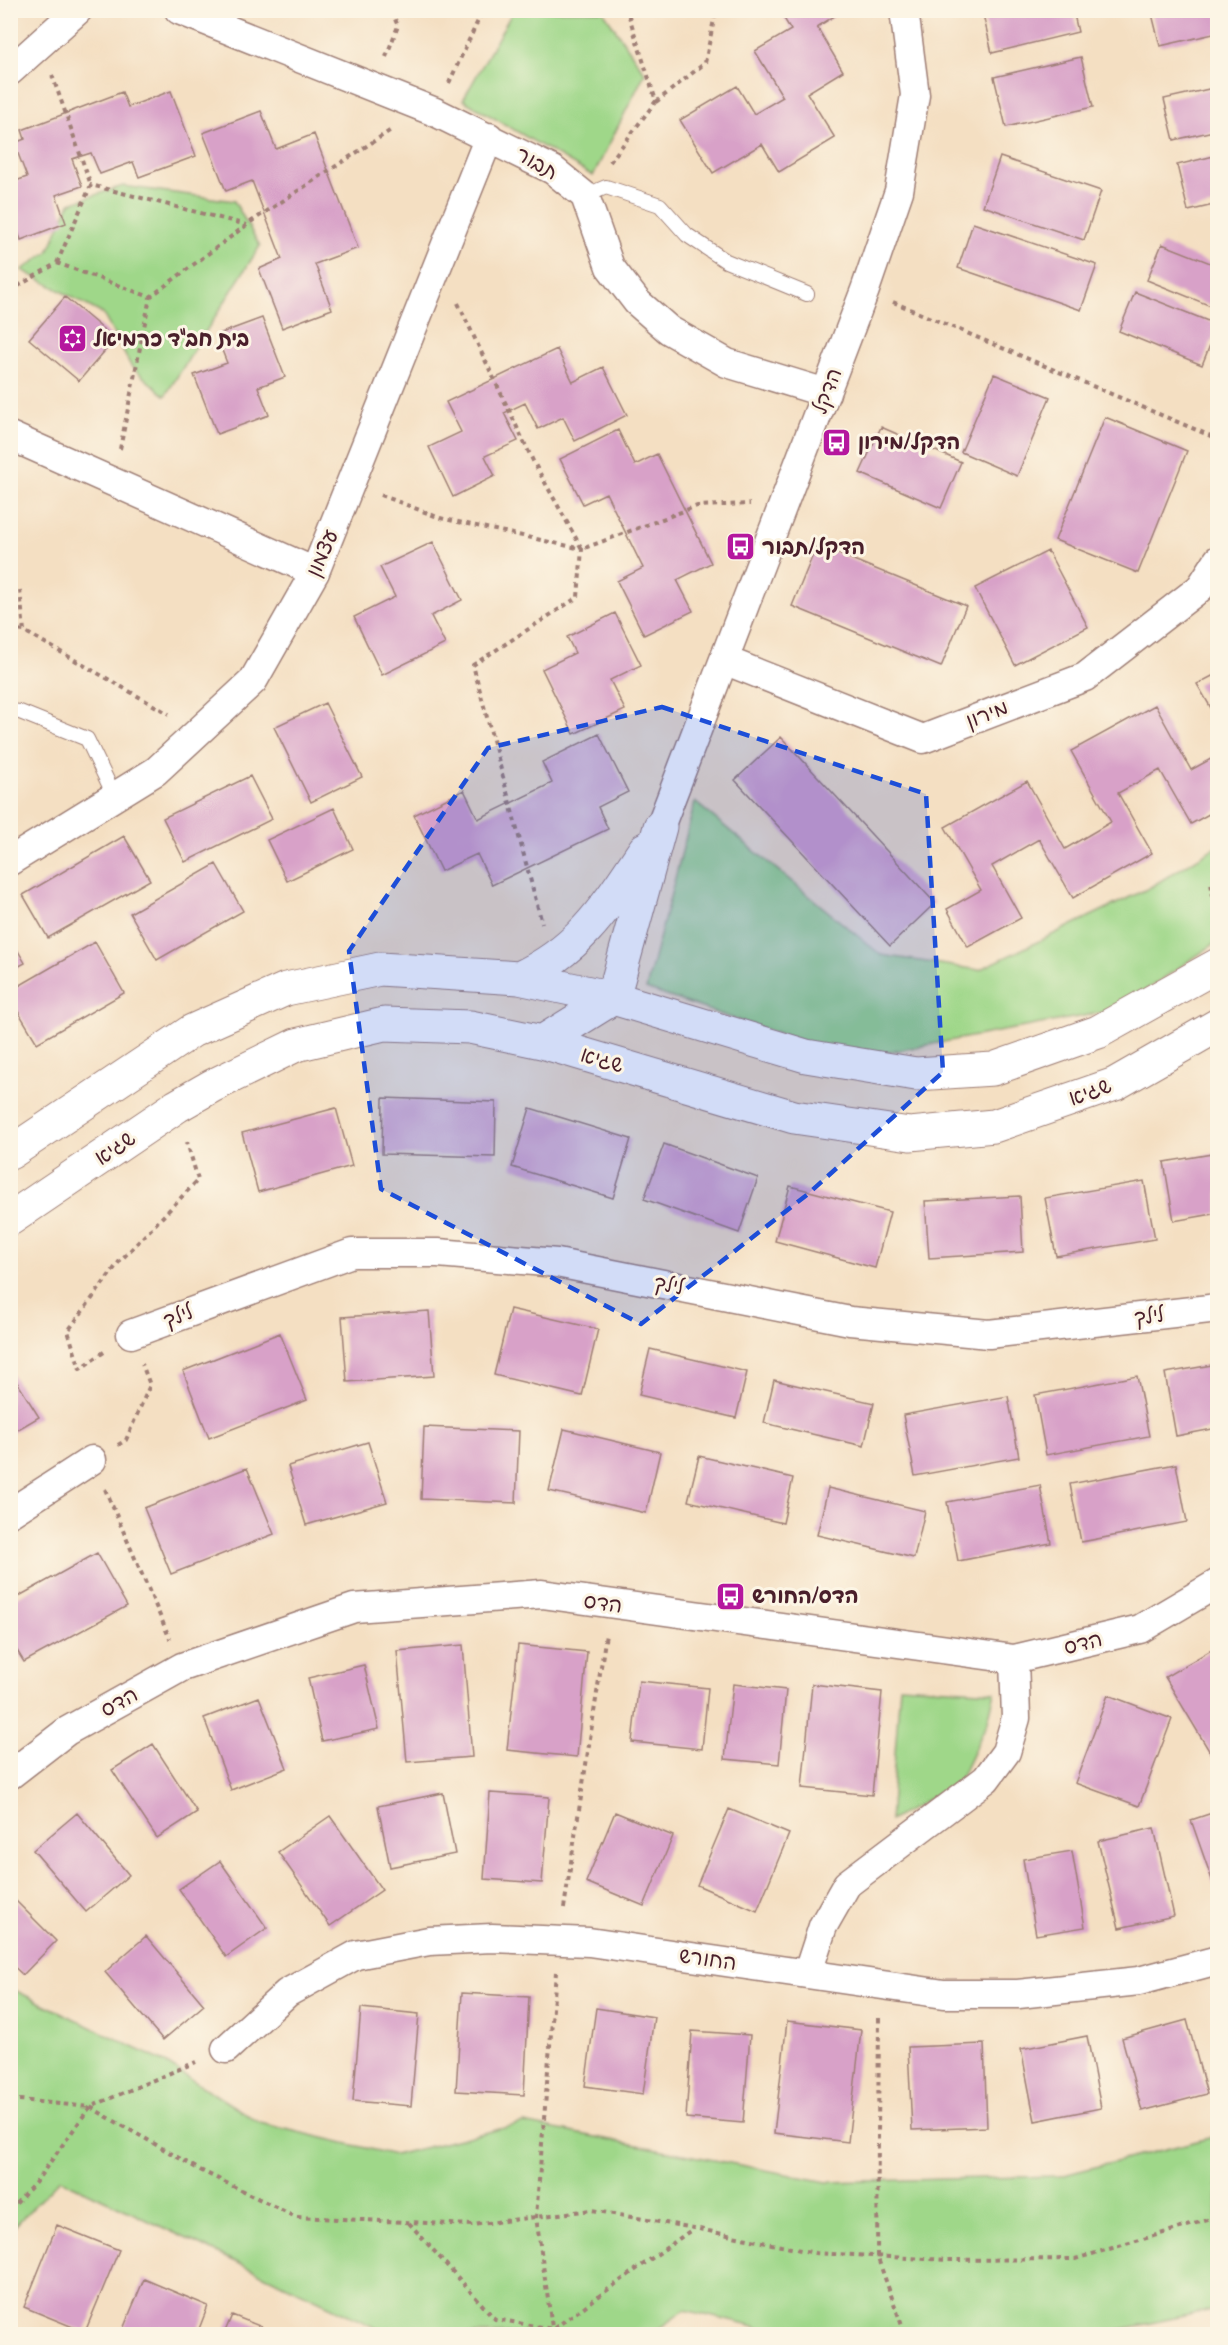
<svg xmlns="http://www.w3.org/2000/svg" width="1228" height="2345" viewBox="0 0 1228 2345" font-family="'Indie Flower','Playpen Sans Hebrew',sans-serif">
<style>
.green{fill:#9fd789;stroke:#747b5a;stroke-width:1.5}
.building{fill:#d8a1c8}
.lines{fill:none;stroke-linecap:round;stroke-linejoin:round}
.service-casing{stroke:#9f7f76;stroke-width:16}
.minor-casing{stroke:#9f7f76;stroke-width:31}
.tertiary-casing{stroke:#9f7f76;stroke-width:35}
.path{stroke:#9f7f76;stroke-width:4;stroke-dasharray:4.5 4.5;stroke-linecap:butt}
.service{stroke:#fff;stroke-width:14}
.minor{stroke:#fff;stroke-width:28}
.tertiary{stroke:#fff;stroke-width:33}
.marked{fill:#1d4ed8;fill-opacity:0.2;stroke:#1d4ed8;stroke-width:4.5;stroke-dasharray:12 8;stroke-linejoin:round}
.labels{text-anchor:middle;stroke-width:6;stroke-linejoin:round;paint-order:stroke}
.street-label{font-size:21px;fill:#4a1f2b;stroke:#fcf5e5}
.poi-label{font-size:21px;font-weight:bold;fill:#4a1f2b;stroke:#fcf5e5;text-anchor:start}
</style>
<rect width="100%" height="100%" fill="#fcf5e5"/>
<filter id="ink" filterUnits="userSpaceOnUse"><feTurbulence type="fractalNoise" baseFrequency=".0167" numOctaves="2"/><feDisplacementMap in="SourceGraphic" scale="12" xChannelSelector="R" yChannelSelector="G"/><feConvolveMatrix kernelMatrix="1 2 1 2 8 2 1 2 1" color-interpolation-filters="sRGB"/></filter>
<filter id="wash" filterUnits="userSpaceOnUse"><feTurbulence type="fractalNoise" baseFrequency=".008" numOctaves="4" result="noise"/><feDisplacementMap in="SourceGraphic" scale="24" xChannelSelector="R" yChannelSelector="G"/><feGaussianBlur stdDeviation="1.35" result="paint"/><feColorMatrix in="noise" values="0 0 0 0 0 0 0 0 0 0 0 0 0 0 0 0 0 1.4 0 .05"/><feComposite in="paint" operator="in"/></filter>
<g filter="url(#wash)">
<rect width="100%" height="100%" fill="#f4dfc2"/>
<path class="green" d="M513 11H603L645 73 593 176 463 100Z
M123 186 234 201 260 246 165 396 131 366 103 314 22 270 48 252 70 203Z
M695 802 881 955 979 970 1149 888 1217 846V942L1116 1010 852 1059 646 989Z
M900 1686 995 1692 988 1721 959 1782 890 1821Z
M10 1988 162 2061 260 2123 395 2155 524 2123 827 2182 1060 2176 1217 2136V2309L1099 2334H783L685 2310 651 2334H389L60 2179 11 2230Z"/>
<g id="blocks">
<path class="building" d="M779 10H844L817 27 843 71 807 93 835 138 779 172 762 144 713 173 680 120 737 86 754 114 783 97 755 51 791 30Z
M982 10H1073L1078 32 992 53Z
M1151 10H1218V33L1160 46Z
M1081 57 1093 107 1006 127 994 77Z
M1218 87V130L1174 140 1164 99Z
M171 91 196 156 139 177 133 162 100 174 91 153 72 159 82 186 56 195 66 223 21 240 10 211V183L27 177 14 143 25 139 22 130 122 92 128 107Z
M261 111 276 149 314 134 358 248 315 264 332 309 282 328 259 269 282 259 252 181 226 191 203 133Z
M1218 155V204L1188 211 1177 165Z
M1000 157 1101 191 1084 240 983 206Z
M973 223 1097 265 1081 310 958 268Z
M10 237 17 253 10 255Z
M1162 244 1218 266V309L1147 280Z
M1135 292 1218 325 1202 365 1119 331Z
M65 297 115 339 79 381 29 339Z
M262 318 285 377 258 387 269 415 217 434 194 375 227 363 216 335Z
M557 349 573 382 603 367 627 415 575 441 563 417 538 429 525 403 504 413 518 441 485 456 495 476 453 497 429 447 461 432 446 402Z
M994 374 1050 397 1017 476 961 452Z
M1105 417 1187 451 1138 573 1055 540Z
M881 427 961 462 941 508 860 473Z
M618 430 635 465 657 454 711 563 677 580 693 611 644 635 617 581 643 568 606 493 583 504 560 459Z
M433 542 462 600 431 616 445 644 382 675 354 617 395 597 380 567Z
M817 545 966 606 941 667 792 606Z
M1048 551 1088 627 1015 665 975 588Z
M615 613 641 665 610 680 625 710 574 734 542 669 575 653 567 637Z
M1218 673V720L1197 684Z
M325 703 362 777 311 802 274 727Z
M1155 705 1191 770 1218 755V809L1191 824 1160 770 1118 793 1152 853 1073 898 1039 839 992 866 1021 918 968 947 947 909 981 890 945 827 1027 781 1065 849 1111 822 1071 751Z
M599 734 628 792 598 807 608 829 492 885 477 854 441 871 414 815 464 790 478 819 552 783 542 762Z
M781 737 935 903 890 946 735 780Z
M250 776 272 819 185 862 163 818Z
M334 808 353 849 287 881 267 840Z
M124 836 150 880 48 938 23 895Z
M216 864 243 911 157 960 130 913Z
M10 937 25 963 10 971Z
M95 942 124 993 37 1043 10 998V991Z
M383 1098 496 1102 495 1157 382 1154Z
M336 1108 352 1166 258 1192 242 1133Z
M530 1108 631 1139 613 1198 512 1167Z
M664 1144 758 1178 739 1233 644 1199Z
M1218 1153V1213L1174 1221 1164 1162Z
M1144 1181 1155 1239 1056 1256 1045 1198Z
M790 1186 890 1212 875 1268 775 1241Z
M1020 1196 1023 1252 929 1258 925 1201Z
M510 1309 598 1329 582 1396 494 1375Z
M429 1311 434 1376 347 1382 342 1317Z
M280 1333 307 1400 209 1438 183 1371Z
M650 1349 747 1372 736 1418 639 1395Z
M1218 1364V1428L1176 1436 1165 1373Z
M10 1371 39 1417 10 1434Z
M1137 1376 1149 1436 1046 1455 1035 1395Z
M774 1380 874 1403 864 1446 764 1423Z
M1008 1396 1019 1457 915 1476 903 1415Z
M424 1427 519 1431 516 1503 421 1499Z
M564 1429 660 1452 646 1513 549 1491Z
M368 1442 387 1502 306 1525 288 1466Z
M699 1456 793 1478 783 1523 688 1501Z
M1176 1464 1187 1522 1081 1542 1070 1484Z
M247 1468 274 1534 171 1574 144 1508Z
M1040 1485 1051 1543 958 1561 947 1502Z
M828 1488 925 1511 914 1558 817 1535Z
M97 1553 127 1606 24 1662 10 1639V1601Z
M463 1645 472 1757 407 1762 397 1651Z
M518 1645 587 1652 577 1757 507 1750Z
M1218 1646V1757L1214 1759 1165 1677Z
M364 1665 379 1729 322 1741 308 1678Z
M639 1681 708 1688 702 1749 632 1742Z
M733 1684 786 1690 779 1764 725 1759Z
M812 1684 882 1692 872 1795 802 1788Z
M1108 1695 1172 1719 1139 1806 1075 1783Z
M259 1697 287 1768 231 1790 204 1718Z
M153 1744 197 1812 157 1838 112 1770Z
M443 1793 455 1854 390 1867 378 1806Z
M490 1793 549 1797 542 1883 484 1879Z
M729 1809 789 1834 757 1911 697 1885Z
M1218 1811V1894H1217L1191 1820Z
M615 1812 673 1836 644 1906 586 1882Z
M77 1813 129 1875 86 1912 33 1850Z
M330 1816 382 1890 330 1926 278 1852Z
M1154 1828 1174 1916 1119 1928 1098 1841Z
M1072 1851 1085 1927 1036 1935 1023 1859Z
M220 1861 267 1928 226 1957 179 1889Z
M10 1895 56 1941 23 1975 10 1963Z
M146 1936 204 2005 163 2040 105 1972Z
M462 1993 529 1997 524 2095 456 2091Z
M361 2008 419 2014 411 2106 353 2101Z
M596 2008 654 2017 643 2094 585 2086Z
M1187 2020 1207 2094 1142 2111 1122 2038Z
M787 2021 861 2030 848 2142 774 2133Z
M692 2031 750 2035 743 2123 686 2118Z
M1087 2036 1101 2108 1035 2121 1021 2049Z
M984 2044 987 2127 912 2130 908 2047Z
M57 2225 119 2250 85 2332 24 2307Z
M144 2279 208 2306 197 2334H121Z
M232 2315 279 2334H224Z"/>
</g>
</g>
<g filter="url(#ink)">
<use href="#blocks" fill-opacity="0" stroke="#9f7f76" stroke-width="1.5"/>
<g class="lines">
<defs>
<path id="service" d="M585 196 606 187 660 205 687 235 726 261 807 294
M10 711 20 712 87 739 115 797"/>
<path id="minor" d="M179 10 435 112 553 170 585 196 610 267 637 302 669 330 727 363 826 393
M10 71 78 10
M10 436 315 572
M724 660 923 739 1085 677 1200 588 1218 560
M660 827 865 290 899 191 915 95 904 10
M10 861 156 771 253 681 315 572 489 137
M131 1334 352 1253H438L557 1263 850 1321 989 1334 1218 1308
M10 1513 92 1460
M10 1775 67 1731 182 1667 354 1608 542 1594 1014 1659 1140 1629 1218 1583
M808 1972 823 1926 847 1884 986 1779 1006 1752 1016 1718 1014 1659
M226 2049 287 1993 356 1955 429 1941 492 1938 589 1942 944 1994H1018L1139 1981 1218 1960"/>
<path id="tertiary" d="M519 978C582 949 607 905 645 849
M542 1042 613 998 660 827
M10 1153 192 1031 286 989 380 969 519 978 613 998 806 1056 916 1074 993 1069 1098 1032 1218 965
M10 1219 177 1106 212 1086 296 1045 384 1024 470 1027 542 1042 794 1117 910 1134 994 1126 1115 1084 1218 1025"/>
</defs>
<use href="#service" class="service-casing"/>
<use href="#minor" class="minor-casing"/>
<use href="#tertiary" class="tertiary-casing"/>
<path class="path" d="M386 57 398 26 391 10
M52 75 91 185
M449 83 483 10
M656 102 705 63 716 10
M610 162 656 101 627 10
M57 263 91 185 247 225
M10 291 57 263 150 297 252 221 391 130
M893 302 1218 439
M458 303 533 461 582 549 697 506 750 504
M120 449 150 297
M381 495 440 518 582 549 578 597 473 665 542 923
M20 590 24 631 169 714
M10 629 24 631
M1218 879 1211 883 1218 928
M104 1352 80 1369 68 1331 119 1262 198 1180 187 1142
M118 1445 126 1440 150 1385 142 1364
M105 1489 170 1639
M564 1908 606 1634
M879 2018 877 2256 905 2334
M10 2099 90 2107 200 2170 296 2217 472 2225 591 2210 694 2228 815 2253 947 2260 1075 2259 1218 2217
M10 2210 35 2183 90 2107 196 2062
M409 2223 495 2319 553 2329 694 2228
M553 2334 536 2217 556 1972"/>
<use href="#service" class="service"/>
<use href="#minor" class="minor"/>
<use href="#tertiary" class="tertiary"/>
</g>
</g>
<path class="marked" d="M662 707 926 794 943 1072 808 1194 641 1324 381 1189 349 951 488 748Z"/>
<defs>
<symbol id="synagogue-square" viewBox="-11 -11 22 22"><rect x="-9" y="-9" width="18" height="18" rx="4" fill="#b5179e" stroke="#fcf5e5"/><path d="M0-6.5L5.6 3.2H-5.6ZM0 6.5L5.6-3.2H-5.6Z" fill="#fff"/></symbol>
<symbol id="bus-square" viewBox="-11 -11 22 22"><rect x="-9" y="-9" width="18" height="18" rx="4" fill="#b5179e" stroke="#fcf5e5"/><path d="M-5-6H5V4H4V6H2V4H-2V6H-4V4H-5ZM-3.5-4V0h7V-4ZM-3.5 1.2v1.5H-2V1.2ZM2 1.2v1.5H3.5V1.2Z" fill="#fff"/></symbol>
</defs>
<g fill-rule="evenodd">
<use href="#synagogue-square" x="56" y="322" width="33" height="33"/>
<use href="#bus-square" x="820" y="426" width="33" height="33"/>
<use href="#bus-square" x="724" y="530" width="33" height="33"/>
<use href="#bus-square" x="714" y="1580" width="33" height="33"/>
</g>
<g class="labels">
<g class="street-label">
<text transform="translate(537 163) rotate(30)" y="7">תבור</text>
<text transform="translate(827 391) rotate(-69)" y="7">הדקל</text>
<text transform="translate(322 553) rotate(-66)" y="7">עצמון</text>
<text transform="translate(987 714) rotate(-21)" y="7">מירון</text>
<text transform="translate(602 1060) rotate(16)" y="7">שגיא</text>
<text transform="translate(1090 1092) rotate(-20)" y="7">שגיא</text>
<text transform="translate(115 1148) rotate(-34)" y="7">שגיא</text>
<text transform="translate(669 1285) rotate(11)" y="7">לילך</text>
<text transform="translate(178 1316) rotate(-21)" y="7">לילך</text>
<text transform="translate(1149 1316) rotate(-7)" y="7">לילך</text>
<text transform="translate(603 1603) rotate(8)" y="7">הדס</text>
<text transform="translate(1083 1643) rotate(-14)" y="7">הדס</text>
<text transform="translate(119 1702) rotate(-29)" y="7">הדס</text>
<text transform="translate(708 1959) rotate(8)" y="7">החורש</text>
</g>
<g class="poi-label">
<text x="93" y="346">בית חב"ד כרמיאל</text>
<text x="858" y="449">הדקל/מירון</text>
<text x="762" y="554">הדקל/תבור</text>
<text x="752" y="1603">הדס/החורש</text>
</g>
</g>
<rect width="1228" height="2345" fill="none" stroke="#fcf5e5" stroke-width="36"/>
</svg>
